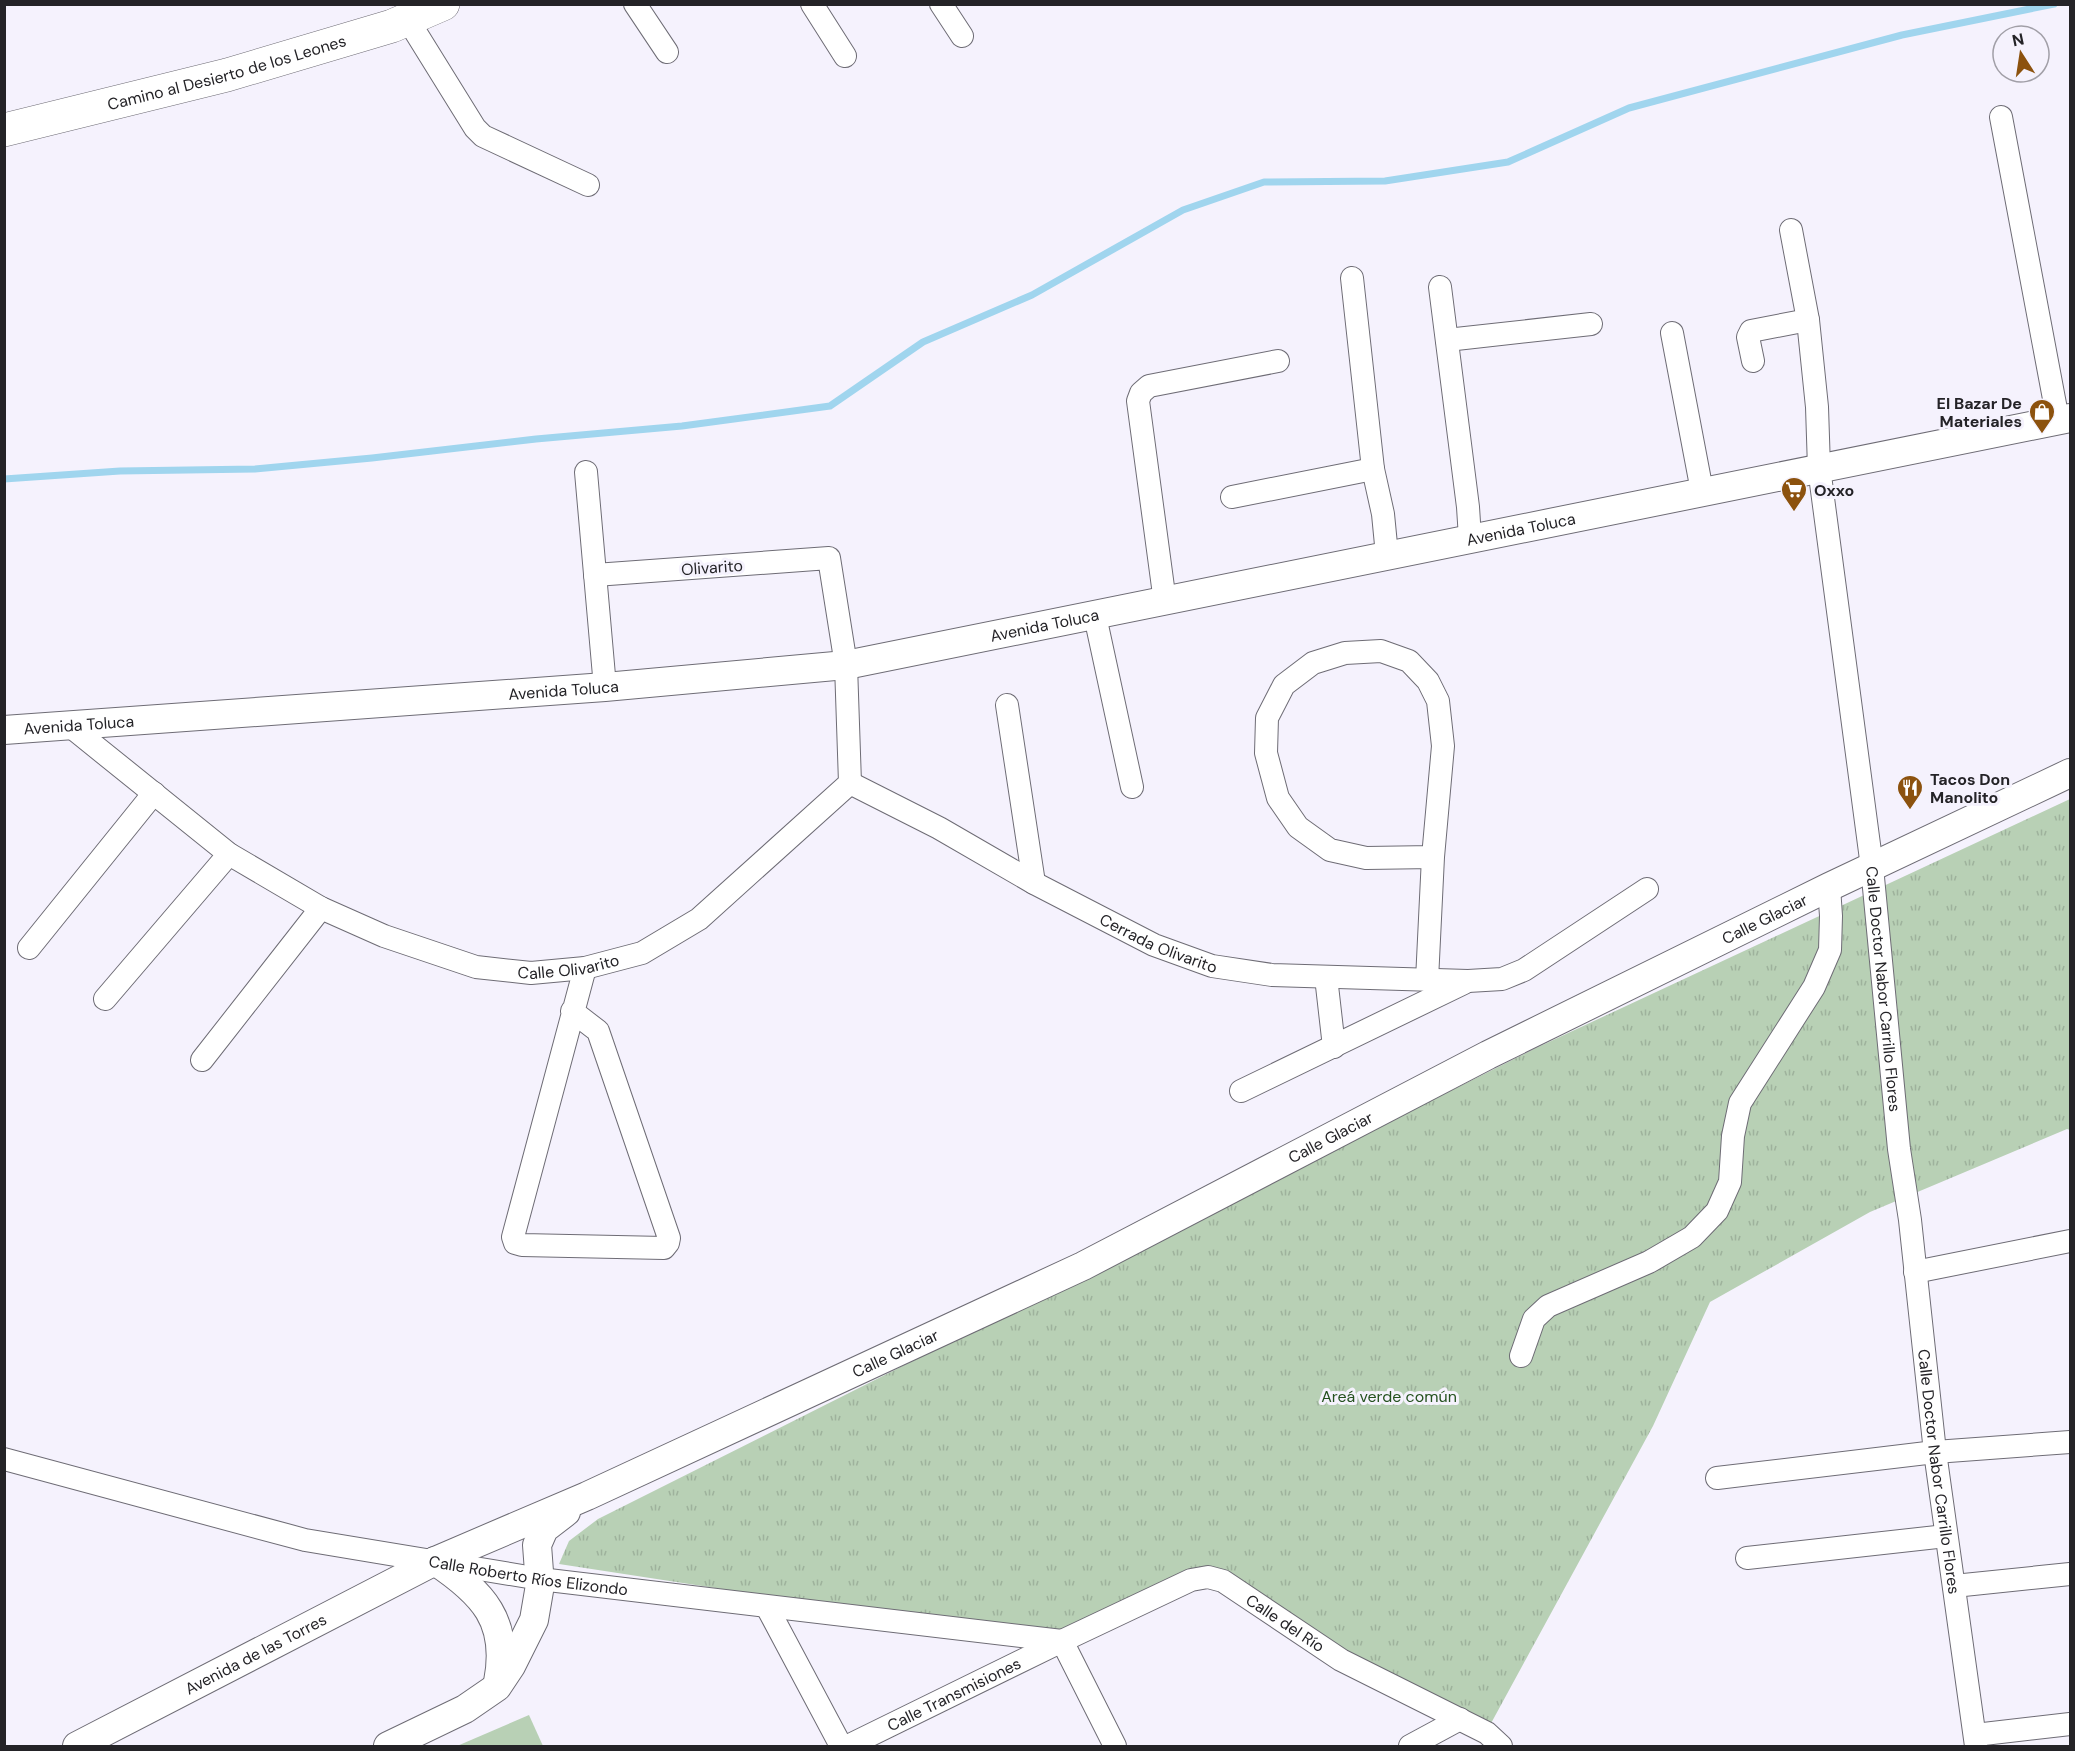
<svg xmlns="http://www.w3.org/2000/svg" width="2075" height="1751" viewBox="0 0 2075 1751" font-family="'DM Sans',sans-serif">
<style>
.park{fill:url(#park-tufts)}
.pitch{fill:#b8d0b5}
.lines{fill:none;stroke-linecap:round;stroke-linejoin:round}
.stream{stroke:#a0d5ee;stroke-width:7}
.minor-casing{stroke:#6e6c75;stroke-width:24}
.tertiary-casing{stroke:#6e6c75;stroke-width:30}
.secondary-casing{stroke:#6e6c75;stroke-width:34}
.minor{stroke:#fff;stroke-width:22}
.tertiary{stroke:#fff;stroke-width:28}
.secondary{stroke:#fff;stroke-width:33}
.labels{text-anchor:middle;stroke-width:6;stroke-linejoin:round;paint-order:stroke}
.street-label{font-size:16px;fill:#242327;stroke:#f5f2fd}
.poi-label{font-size:16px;font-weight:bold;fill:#242327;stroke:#f5f2fd;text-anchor:start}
.park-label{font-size:16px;fill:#24511e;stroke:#f5f2fd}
</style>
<defs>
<pattern id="park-tufts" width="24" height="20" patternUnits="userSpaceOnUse" patternTransform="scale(1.5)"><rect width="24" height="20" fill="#b8d0b5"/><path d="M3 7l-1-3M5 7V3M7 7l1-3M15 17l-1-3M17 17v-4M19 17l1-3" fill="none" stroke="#9eb29c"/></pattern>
</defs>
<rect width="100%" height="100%" fill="#f5f2fd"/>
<path class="park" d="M2070 799V1130L2067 1129 1870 1212 1710 1302 1653 1426 1489 1727 1208 1577 1062 1641 559 1564 569 1541 598 1519 1536 1048Z"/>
<path class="pitch" d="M529 1715 543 1746H457Z"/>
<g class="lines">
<path class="stream" d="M4 479 120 471 255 469 372 458 536 439 682 426 830 406 923 342 1032 295 1183 210 1264 182 1385 181 1508 162 1629 108 1902 35 2054 4"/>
<defs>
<g id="minor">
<path d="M635 4 667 52"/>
<path d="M812 4 845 56"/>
<path d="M941 4 962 36"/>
<path d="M408 20 475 128 483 136 588 185"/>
<path d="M2001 117 2058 420"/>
<path id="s1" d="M1791 230 1808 320 1817 407 1819 468 1872 867 1899 1149 1910 1220 1935 1452 1976 1746"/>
<path d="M1352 278 1373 469 1383 514 1387 555"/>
<path d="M1440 287 1468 507 1470 538"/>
<path d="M1672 333 1702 491"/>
<path d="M1447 340 1591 324"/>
<path d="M1753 361 1748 337 1751 331 1808 320"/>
<path d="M586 472 605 687"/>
<path d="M1232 497 1373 469"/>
<path d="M1165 602 1138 401 1141 393 1149 386 1278 361"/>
<path d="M1095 616 1132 787"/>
<path d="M1007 705 1034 883"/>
<path id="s2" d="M70 726 229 854 321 908 384 936 476 967 531 973 585 968 642 953 699 919 850 783 846 665 829 558 595 575"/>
<path id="s3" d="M850 783 939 828 1034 883 1154 945 1212 966 1272 975 1468 981 1502 979 1524 970 1647 889"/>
<path d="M29 948 154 793"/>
<path d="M1326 977 1334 1047"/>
<path d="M1427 980 1433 857 1443 746 1438 701 1428 681 1409 661 1381 651 1345 653 1313 663 1284 685 1267 718 1266 753 1278 798 1298 827 1330 850 1366 858 1433 857"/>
<path d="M105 999 229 854"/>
<path d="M572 1011 598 1031 669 1238 668 1243 664 1248 522 1245 515 1243 513 1237 585 968"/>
<path d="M202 1060 321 908"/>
<path d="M1241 1091 1464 983"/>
<path d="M1915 1272 2070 1241"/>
<path d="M1521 1356 1534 1319 1548 1306 1649 1262 1692 1237 1717 1211 1730 1182 1733 1136 1740 1103 1814 987 1830 950 1831 916 1829 887"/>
<path id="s4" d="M4 1459 305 1540 540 1579 1062 1641"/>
<path d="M1717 1478 1935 1452 2070 1442"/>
<path d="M1747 1558 1946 1536"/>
<path d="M1954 1586 2070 1574"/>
<path d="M767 1607 841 1746"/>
<path d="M1062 1641 1115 1746"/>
<path d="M1975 1735 2070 1724"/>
<path id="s5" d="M848 1746 1062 1641 1191 1580 1208 1577 1223 1581 1341 1660 1487 1733 1501 1746"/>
<path d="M1410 1746 1460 1719"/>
</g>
<g id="tertiary">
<path id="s6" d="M4 730 605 687 846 665 2070 418"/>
<path d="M435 1561C483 1593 510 1621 498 1682"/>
<path id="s7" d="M77 1746 435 1561 587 1496 1083 1266 1488 1055 1829 887 2070 773"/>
<path d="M388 1746 465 1709 497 1687 511 1666 534 1620 540 1585 537 1545 544 1529 566 1512"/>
</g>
<g id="secondary">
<path id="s8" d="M4 130 227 75 392 26 443 4"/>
</g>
</defs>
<use href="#minor" class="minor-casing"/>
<use href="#tertiary" class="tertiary-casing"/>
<use href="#secondary" class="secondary-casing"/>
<use href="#minor" class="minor"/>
<use href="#tertiary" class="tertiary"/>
<use href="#secondary" class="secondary"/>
</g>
<defs>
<symbol id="shop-pin" viewBox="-11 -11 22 30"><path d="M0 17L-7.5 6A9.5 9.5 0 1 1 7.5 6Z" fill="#8c520e" stroke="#f5f2fd"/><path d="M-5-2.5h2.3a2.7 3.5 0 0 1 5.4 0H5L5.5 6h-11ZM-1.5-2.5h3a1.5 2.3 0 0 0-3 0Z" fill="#fff"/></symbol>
<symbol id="supermarket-pin" viewBox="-11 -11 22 30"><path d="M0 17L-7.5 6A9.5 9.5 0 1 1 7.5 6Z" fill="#8c520e" stroke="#f5f2fd"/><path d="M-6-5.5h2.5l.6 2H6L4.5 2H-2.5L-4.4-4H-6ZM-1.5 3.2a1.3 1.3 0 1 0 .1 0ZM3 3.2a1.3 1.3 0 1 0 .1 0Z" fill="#fff"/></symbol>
<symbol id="restaurant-pin" viewBox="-11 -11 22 30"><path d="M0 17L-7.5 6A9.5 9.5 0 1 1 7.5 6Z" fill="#8c520e" stroke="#f5f2fd"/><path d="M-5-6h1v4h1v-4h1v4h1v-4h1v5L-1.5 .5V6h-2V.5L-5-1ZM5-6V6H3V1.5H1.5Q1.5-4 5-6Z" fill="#fff"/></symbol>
</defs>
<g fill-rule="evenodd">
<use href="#shop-pin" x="2027" y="397" width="30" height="40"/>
<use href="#supermarket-pin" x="1779" y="475" width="30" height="40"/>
<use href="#restaurant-pin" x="1895" y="773" width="30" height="40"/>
</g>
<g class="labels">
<g class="street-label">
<text dy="6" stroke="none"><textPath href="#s8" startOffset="230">Camino al Desierto de los Leones</textPath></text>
<text dy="6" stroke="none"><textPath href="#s6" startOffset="1533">Avenida Toluca</textPath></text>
<text transform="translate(712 567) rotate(-4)" y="6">Olivarito</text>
<text dy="6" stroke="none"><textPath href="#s6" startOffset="1047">Avenida Toluca</textPath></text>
<text dy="6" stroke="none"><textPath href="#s6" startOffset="561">Avenida Toluca</textPath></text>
<text dy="6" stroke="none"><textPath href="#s6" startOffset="75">Avenida Toluca</textPath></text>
<text dy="6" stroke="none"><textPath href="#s7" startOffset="1880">Calle Glaciar</textPath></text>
<text dy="6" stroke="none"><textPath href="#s3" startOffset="348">Cerrada Olivarito</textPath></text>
<text dy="6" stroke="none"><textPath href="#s2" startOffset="570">Calle Olivarito</textPath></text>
<text dy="6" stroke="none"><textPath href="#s1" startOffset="765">Calle Doctor Nabor Carrillo Flores</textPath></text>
<text dy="6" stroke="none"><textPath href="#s7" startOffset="1394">Calle Glaciar</textPath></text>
<text dy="6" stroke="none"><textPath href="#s7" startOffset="908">Calle Glaciar</textPath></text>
<text dy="6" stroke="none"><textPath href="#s1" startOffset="1251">Calle Doctor Nabor Carrillo Flores</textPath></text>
<text dy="6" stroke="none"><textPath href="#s4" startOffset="538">Calle Roberto Ríos Elizondo</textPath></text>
<text dy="6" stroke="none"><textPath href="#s5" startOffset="489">Calle del Río</textPath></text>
<text dy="6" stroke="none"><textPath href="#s7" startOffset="201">Avenida de las Torres</textPath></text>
<text dy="6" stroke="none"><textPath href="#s5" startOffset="118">Calle Transmisiones</textPath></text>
</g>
<g class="poi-label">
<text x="2022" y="409" text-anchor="end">El Bazar De<tspan x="2022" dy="18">Materiales</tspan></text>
<text x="1814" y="496">Oxxo</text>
<text x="1930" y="785">Tacos Don<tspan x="1930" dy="18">Manolito</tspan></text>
</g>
<g class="park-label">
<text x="1389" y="1402">Areá verde común</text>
</g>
</g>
<rect width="2075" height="1751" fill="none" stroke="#242327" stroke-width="12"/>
<g transform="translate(2021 54) rotate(348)"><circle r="28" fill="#f5f2fd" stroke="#a19fa7" stroke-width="1.5"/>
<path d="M0-4.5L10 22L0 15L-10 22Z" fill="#8c520e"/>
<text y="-9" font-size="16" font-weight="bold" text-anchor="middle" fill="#242327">N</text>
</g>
</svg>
